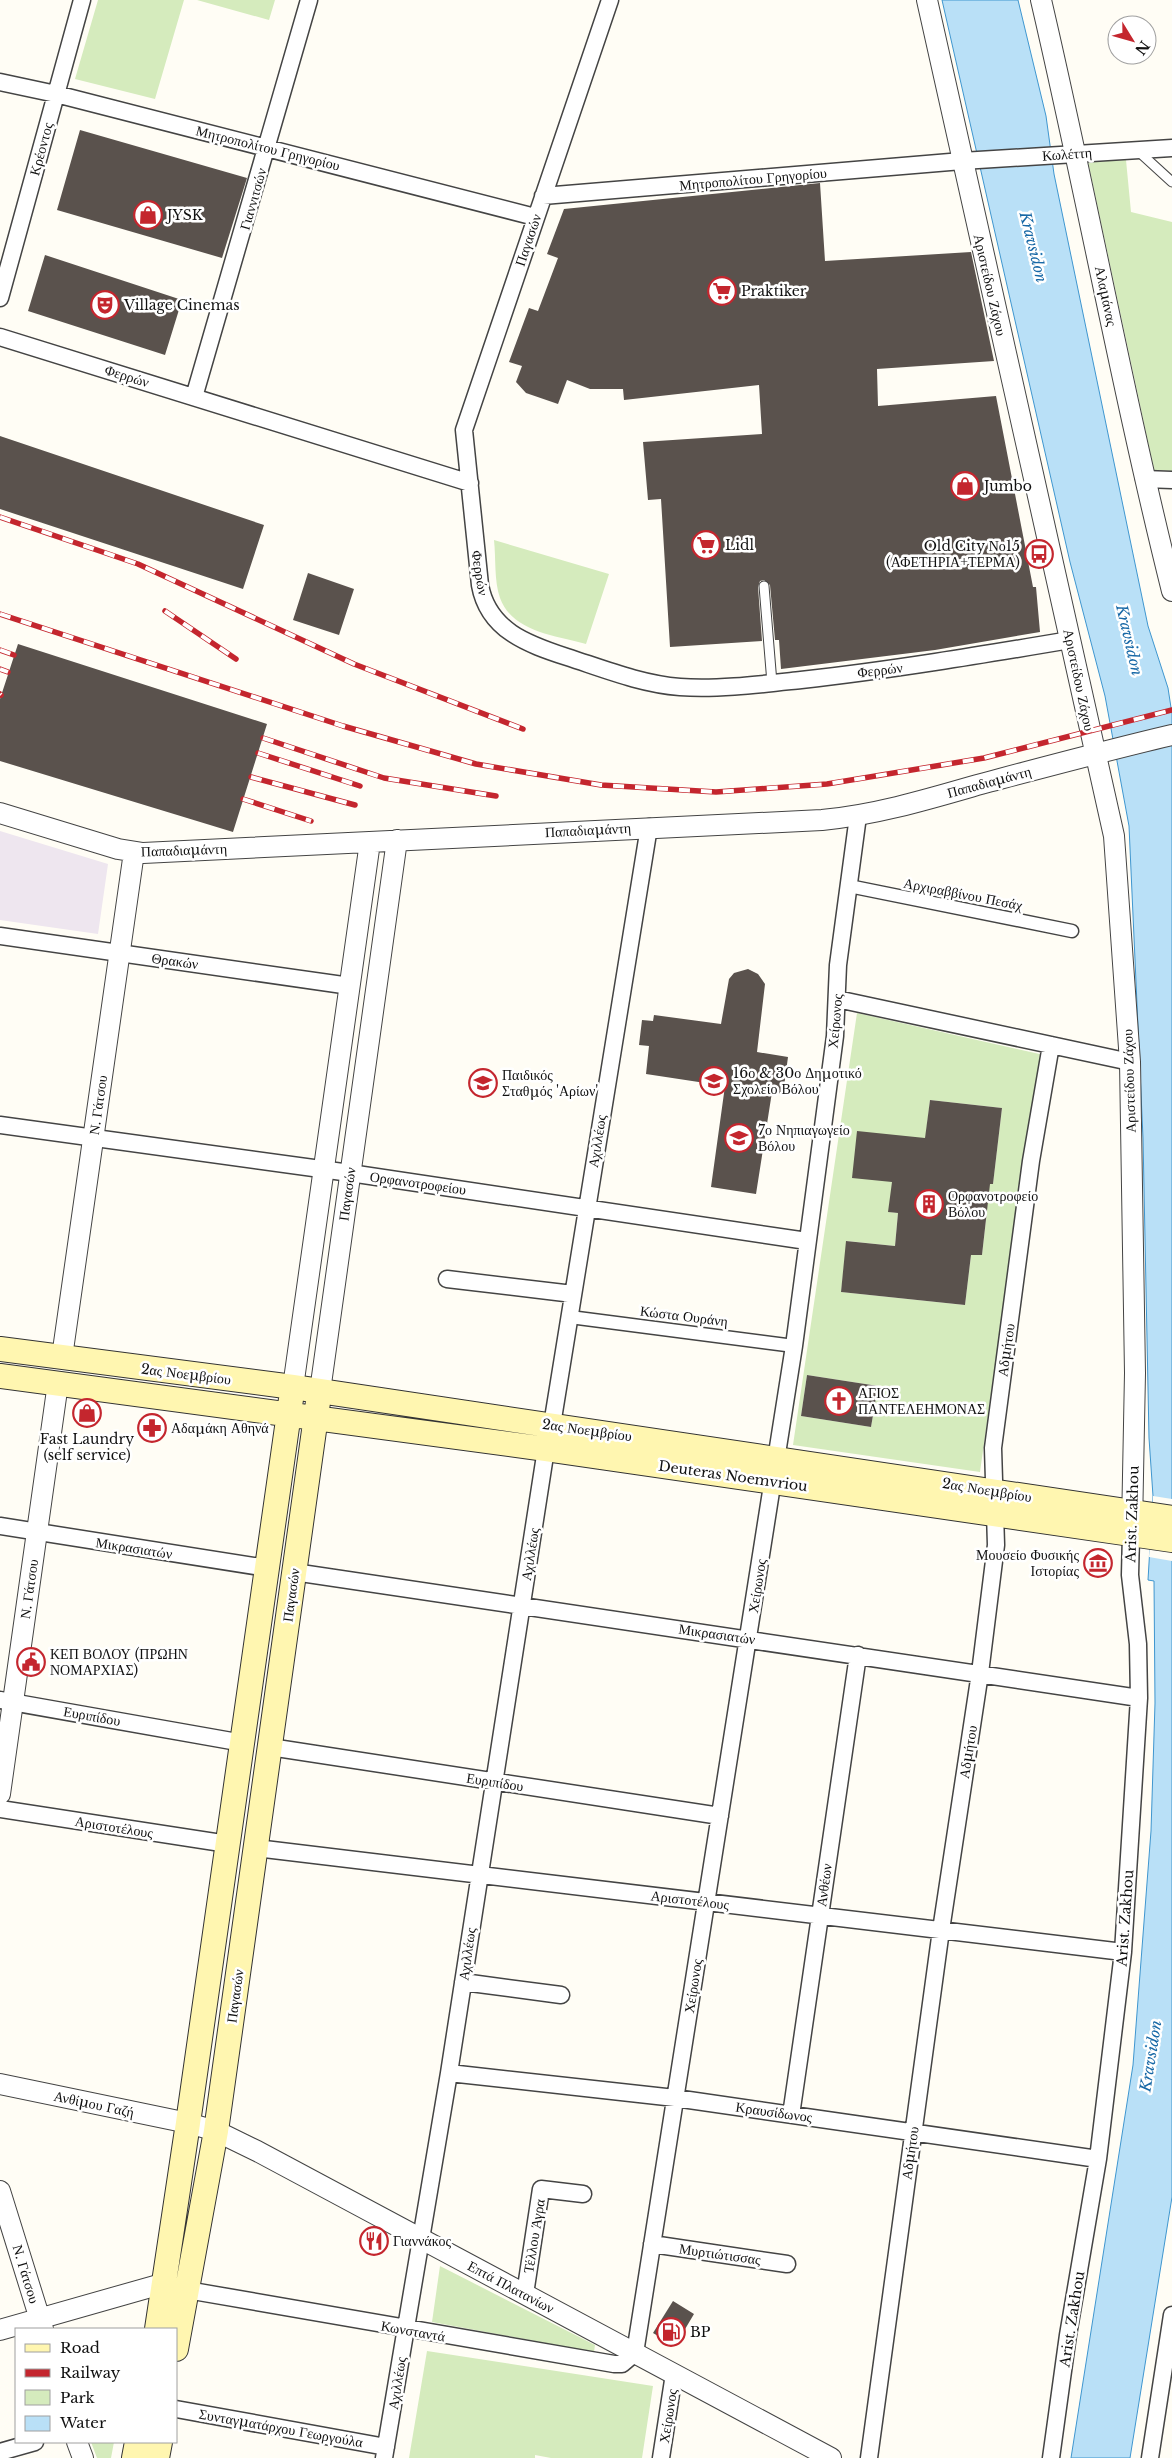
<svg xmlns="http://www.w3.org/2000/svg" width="1172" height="2458" viewBox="0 0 1172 2458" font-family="'Libre Baskerville',serif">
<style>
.industrial{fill:#eee6ef}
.green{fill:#d5ebbd;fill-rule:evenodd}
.water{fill:#b9e0f7;stroke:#3f96cf}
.pier{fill:#fffdf5}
.building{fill:#5a524d}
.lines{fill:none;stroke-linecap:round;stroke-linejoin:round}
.service-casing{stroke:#444;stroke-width:11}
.pedestrian-casing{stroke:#444;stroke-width:15}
.minor-casing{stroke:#444;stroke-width:19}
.tertiary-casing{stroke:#444;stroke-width:22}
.secondary-casing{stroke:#333;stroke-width:26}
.service{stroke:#fff;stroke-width:9}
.pedestrian{stroke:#fff;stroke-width:12}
.minor{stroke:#fff;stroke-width:16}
.tertiary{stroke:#fff;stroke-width:20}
.secondary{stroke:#fff6b0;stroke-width:24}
.rail-casing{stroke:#c4262e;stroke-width:5.5}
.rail{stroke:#fff;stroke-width:4;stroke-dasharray:11;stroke-linecap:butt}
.labels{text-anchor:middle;stroke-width:5;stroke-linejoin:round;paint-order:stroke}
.street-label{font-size:14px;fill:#111;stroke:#fff}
.poi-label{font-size:14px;fill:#111;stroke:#fff;text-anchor:start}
.water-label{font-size:15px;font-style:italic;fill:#1768a6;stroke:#fff}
</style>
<rect width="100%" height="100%" fill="#fffdf5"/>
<path class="industrial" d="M0 831 108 864 98 934 0 920Z"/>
<path class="green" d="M98 0H184L155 99 75 79Z
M197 0H275L269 20Z
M1126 160 1131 212 1172 222V471L1154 470 1088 162Z
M494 540 609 574 586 644C557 636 512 632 500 598 494 581 496 558 494 540Z
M857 1013 1044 1055 1025 1151 980 1472 793 1445ZM930 1100 1002 1108 993 1184 970 1182 987 1211 982 1255H971L965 1305 841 1292 847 1241 895 1246 898 1213 889 1212 901 1183 924 1150ZM807 1375 878 1386 871 1427 801 1416Z
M440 2266 595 2345 594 2352 432 2322Z
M427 2351 653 2386 642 2458H551L535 2455V2458H409Z
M91 2442H114L111 2458H97Z"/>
<path class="water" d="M942 0H1018L1046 116 1054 174 1148 626 1168 688 1172 714V2197L1130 2458H1071L1133 2065 1151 1831 1155 1703 1154 1581 1148 1580 1153 1496 1149 1438 1143 1138 1129 826 1105 696 1070 562Z"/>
<path class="pier" d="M1153 1496 1172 1499V1561L1149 1557Z"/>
<path class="building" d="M80 130 247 178 222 258 57 210Z
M820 183 825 261 971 252 994 361 877 369 878 406 996 396 1033 587H1036L1040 632 935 650 781 669 779 640H775L770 585 764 580 760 581 758 587 762 641 670 647 661 499 648 500 643 442 762 434 759 385 624 400 623 389H590L567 380 558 404 526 393 516 382 522 366 509 362 529 308 538 311 558 258 547 254 564 209Z
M45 255 182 300 165 355 28 311Z
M0 436 264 525 243 589 0 509Z
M308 573 354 589 339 635 293 620Z
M18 644 267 724 233 832 0 761V699Z
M748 969 758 974 765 984 757 1052 788 1057 783 1094 772 1092 756 1194 711 1187 725 1086 646 1074 649 1046 639 1045 642 1020 653 1021 654 1015 721 1024 729 979 734 973Z
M930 1100 1002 1108 993 1184H990L982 1255H971L965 1305 841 1292 846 1241 895 1246 898 1213 888 1212 892 1182 852 1178 857 1131 925 1138Z
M807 1375 878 1386 871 1427 801 1416Z
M673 2301 694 2314 675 2346 653 2333Z"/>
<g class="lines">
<defs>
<path id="service" d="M1137 150 1172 182
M764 586 772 683"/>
<path id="pedestrian" d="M849 886 1072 931
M570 1317 794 1346"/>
<path id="minor" d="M610 0 464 430 480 585C488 630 527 644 567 657 604 669 641 684 680 687 716 690 764 684 801 680 891 670 981 655 1070 640
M0 82 56 94 535 217
M543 196 962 161 1172 148
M0 298 82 0
M0 337 470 483
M194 397 309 0
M1144 479 1172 480
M0 936 350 986
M837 999 1130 1062
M0 1125 350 1173 807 1241
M447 1279 573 1294
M552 1425 649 827
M0 1526 267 1568
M294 1572 1139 1698
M0 1700 243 1743
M270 1747 720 1816
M0 1809 228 1844
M256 1848 1123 1952
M463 1982 561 1995
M449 2073 675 2098 1098 2159
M791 2115 858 1655
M652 2244 787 2264
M187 2290 614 2364H622L635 2353 794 1346 835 1036 838 965 858 816
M525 2294 541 2189 583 2194
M176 2409 386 2447
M0 2452 35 2442
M384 2458 449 2073 546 1449
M661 2458 674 2374
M869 2458 941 1930 980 1673 996 1545 993 1448 1031 1161 1051 1045
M1051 2458 1068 2335 1098 2159 1123 1952 1139 1698 1138 1644 1130 1575 1131 1534
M1150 2458 1172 2315"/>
<path id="tertiary" d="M927 0 1114 836 1130 1062 1135 1373 1132 1527
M1041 0C1087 197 1123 395 1172 591
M0 813 118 849 143 853 822 820C876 815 929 799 981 784 1045 767 1108 750 1172 735
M62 1357 134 852
M293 1387 370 842
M320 1391 397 840
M0 1794 58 1383
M0 2084 188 2123 216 2131 257 2151 831 2458
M0 2191 43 2329
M0 2330 165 2283
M77 2442 83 2458"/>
<path id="secondary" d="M0 1349 293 1387 1172 1518
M0 1376 546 1449 1172 1540
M157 2329 188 2123 291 1399
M176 2349 216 2131 318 1402
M134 2458 137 2442
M157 2458 160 2442"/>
</defs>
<use href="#service" class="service-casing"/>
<use href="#pedestrian" class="pedestrian-casing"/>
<use href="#minor" class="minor-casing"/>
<use href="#tertiary" class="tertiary-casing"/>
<use href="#secondary" class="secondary-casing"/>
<use href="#service" class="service"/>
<use href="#pedestrian" class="pedestrian"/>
<use href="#minor" class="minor"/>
<use href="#tertiary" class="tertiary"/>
<use href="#secondary" class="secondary"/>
<defs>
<path id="rail" d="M0 517 138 564 354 664 523 729
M165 611 236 659
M0 614 343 726 476 764 601 785 716 792 827 784 984 758 1172 710
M0 650 14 655
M0 669 8 672
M0 694 1 695
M263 738 384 778 496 796
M258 753 360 786
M251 777 355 805
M243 799 311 821"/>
</defs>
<use href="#rail" class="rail-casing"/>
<use href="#rail" class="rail"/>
</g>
<defs>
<symbol id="shop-ring" viewBox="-11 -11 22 22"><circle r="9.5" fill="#fff" stroke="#c4262e" stroke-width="1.5"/><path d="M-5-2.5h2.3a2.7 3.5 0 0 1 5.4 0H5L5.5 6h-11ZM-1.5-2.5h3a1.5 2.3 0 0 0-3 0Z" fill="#c4262e"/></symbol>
<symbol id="supermarket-ring" viewBox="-11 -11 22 22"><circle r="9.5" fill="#fff" stroke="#c4262e" stroke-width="1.5"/><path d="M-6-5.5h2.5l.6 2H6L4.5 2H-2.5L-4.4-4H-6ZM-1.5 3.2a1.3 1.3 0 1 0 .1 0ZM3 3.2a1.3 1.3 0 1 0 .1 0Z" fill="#c4262e"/></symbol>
<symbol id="theatre-ring" viewBox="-11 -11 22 22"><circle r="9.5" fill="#fff" stroke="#c4262e" stroke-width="1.5"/><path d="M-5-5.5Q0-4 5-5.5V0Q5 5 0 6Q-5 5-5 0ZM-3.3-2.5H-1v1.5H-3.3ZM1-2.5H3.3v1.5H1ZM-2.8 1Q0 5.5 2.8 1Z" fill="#c4262e"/></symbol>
<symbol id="bus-ring" viewBox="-11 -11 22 22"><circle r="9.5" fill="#fff" stroke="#c4262e" stroke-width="1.5"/><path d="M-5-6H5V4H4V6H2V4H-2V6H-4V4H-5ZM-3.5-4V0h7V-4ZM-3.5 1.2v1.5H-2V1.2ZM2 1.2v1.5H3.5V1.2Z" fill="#c4262e"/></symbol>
<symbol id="school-ring" viewBox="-11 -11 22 22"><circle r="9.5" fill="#fff" stroke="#c4262e" stroke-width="1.5"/><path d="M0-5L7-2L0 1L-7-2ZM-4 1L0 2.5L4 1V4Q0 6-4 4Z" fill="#c4262e"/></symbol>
<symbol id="building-ring" viewBox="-11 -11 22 22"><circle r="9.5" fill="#fff" stroke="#c4262e" stroke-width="1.5"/><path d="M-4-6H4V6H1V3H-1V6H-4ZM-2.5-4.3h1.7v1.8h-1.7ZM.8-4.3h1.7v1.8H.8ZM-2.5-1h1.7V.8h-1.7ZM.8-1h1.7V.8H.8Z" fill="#c4262e"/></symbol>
<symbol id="church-ring" viewBox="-11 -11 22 22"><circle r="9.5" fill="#fff" stroke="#c4262e" stroke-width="1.5"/><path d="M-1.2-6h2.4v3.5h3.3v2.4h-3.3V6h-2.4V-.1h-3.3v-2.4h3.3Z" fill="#c4262e"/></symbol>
<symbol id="pharmacy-ring" viewBox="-11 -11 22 22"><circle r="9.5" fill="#fff" stroke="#c4262e" stroke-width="1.5"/><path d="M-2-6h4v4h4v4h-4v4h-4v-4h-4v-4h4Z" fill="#c4262e"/></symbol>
<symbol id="museum-ring" viewBox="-11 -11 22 22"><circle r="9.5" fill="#fff" stroke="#c4262e" stroke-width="1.5"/><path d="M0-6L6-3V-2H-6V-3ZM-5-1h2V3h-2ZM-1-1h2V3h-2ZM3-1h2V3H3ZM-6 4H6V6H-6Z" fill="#c4262e"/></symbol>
<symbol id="civic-ring" viewBox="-11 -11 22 22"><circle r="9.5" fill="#fff" stroke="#c4262e" stroke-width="1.5"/><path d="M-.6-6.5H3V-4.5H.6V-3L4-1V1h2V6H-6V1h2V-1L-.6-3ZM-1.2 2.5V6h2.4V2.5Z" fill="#c4262e"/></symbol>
<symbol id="restaurant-ring" viewBox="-11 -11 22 22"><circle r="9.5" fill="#fff" stroke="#c4262e" stroke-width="1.5"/><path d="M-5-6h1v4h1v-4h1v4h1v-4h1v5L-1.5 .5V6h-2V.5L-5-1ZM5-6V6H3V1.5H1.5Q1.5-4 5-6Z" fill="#c4262e"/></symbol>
<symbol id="fuel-ring" viewBox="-11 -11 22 22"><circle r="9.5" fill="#fff" stroke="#c4262e" stroke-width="1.5"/><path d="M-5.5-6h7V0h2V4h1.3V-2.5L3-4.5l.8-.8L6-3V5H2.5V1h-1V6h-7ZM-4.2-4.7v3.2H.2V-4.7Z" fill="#c4262e"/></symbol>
</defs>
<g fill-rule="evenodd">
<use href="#shop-ring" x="132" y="199" width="32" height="32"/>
<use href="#supermarket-ring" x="706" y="275" width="32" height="32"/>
<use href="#theatre-ring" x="89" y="289" width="32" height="32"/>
<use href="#shop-ring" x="949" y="470" width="32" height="32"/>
<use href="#supermarket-ring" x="690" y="529" width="32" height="32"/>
<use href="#bus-ring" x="1023" y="538" width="32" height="32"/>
<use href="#school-ring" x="698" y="1065" width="32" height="32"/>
<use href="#school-ring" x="467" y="1067" width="32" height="32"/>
<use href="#school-ring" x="723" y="1122" width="32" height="32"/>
<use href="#building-ring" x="913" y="1188" width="32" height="32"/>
<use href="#church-ring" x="823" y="1385" width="32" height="32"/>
<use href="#shop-ring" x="71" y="1397" width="32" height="32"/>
<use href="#pharmacy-ring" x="136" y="1412" width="32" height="32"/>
<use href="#museum-ring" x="1082" y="1547" width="32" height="32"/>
<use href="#civic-ring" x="15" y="1646" width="32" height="32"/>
<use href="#restaurant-ring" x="358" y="2225" width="32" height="32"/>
<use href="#fuel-ring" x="655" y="2316" width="32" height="32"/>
</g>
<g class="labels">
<g class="street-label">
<text transform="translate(268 148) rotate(14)" y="5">Μητροπολίτου Γρηγορίου</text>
<text transform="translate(41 149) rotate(-75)" y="5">Κρέοντος</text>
<text transform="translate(1067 154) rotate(-4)" y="5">Κωλέττη</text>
<text transform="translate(753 179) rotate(-5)" y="5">Μητροπολίτου Γρηγορίου</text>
<text transform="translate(253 199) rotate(-74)" y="5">Γιαννιτσών</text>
<text transform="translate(528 240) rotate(-71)" y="5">Παγασών</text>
<text transform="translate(990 285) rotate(77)" y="5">Αριστείδου Ζάχου</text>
<text transform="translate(1106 296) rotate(78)" y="5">Αλαμάνας</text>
<text transform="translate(127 376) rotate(17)" y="5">Φερρών</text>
<text transform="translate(480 573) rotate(81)" y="5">Φερρών</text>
<text transform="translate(880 670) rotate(-7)" y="5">Φερρών</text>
<text transform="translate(1079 680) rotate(78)" y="5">Αριστείδου Ζάχου</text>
<text transform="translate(989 782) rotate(-15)" y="5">Παπαδιαμάντη</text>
<text transform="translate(588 830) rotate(-3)" y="5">Παπαδιαμάντη</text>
<text transform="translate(184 850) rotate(-2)" y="5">Παπαδιαμάντη</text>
<text transform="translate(963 894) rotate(11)" y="5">Αρχιραββίνου Πεσάχ</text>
<text transform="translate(175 961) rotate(8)" y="5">Θρακών</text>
<text transform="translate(835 1021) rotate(-85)" y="5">Χείρωνος</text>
<text transform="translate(1129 1081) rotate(-92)" y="5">Αριστείδου Ζάχου</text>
<text transform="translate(98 1105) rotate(-82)" y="5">Ν. Γάτσου</text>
<text transform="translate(597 1141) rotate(-81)" y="5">Αχιλλέως</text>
<text transform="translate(418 1183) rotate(8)" y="5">Ορφανοτροφείου</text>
<text transform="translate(347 1194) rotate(-82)" y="5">Παγασών</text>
<text transform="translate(684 1316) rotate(7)" y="5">Κώστα Ουράνη</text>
<text transform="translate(1006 1350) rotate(-82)" y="5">Αδμήτου</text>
<text transform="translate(186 1374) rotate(7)" y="5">2ας Νοεμβρίου</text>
<text transform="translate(587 1430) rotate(8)" y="5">2ας Νοεμβρίου</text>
<text transform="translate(733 1476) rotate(8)" y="5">Deuteras Noemvriou</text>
<text transform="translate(987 1490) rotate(9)" y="5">2ας Νοεμβρίου</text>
<text transform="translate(1132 1514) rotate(-88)" y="5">Arist. Zakhou</text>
<text transform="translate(134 1548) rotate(9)" y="5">Μικρασιατών</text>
<text transform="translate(530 1554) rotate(-81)" y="5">Αχιλλέως</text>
<text transform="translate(757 1586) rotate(-81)" y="5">Χείρωνος</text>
<text transform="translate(29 1589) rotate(-82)" y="5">Ν. Γάτσου</text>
<text transform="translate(291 1595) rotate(-82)" y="5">Παγασών</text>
<text transform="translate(717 1634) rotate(8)" y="5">Μικρασιατών</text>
<text transform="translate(92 1716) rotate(10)" y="5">Ευριπίδου</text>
<text transform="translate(968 1752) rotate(-81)" y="5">Αδμήτου</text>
<text transform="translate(495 1782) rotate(9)" y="5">Ευριπίδου</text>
<text transform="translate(114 1827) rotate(9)" y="5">Αριστοτέλους</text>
<text transform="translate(824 1885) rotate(-82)" y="5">Ανθέων</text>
<text transform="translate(690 1900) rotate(7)" y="5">Αριστοτέλους</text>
<text transform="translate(1125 1918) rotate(-86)" y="5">Arist. Zakhou</text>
<text transform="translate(467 1954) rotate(-82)" y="5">Αχιλλέως</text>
<text transform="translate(693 1986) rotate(-81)" y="5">Χείρωνος</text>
<text transform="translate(235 1996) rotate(-82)" y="5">Παγασών</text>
<text transform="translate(94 2104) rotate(12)" y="5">Ανθίμου Γαζή</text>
<text transform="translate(774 2112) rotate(8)" y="5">Κραυσίδωνος</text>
<text transform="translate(910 2153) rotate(-82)" y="5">Αδμήτου</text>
<text transform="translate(534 2236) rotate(-81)" y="5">Τέλλου Άγρα</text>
<text transform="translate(720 2254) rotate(8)" y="5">Μυρτιώτισσας</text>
<text transform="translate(26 2274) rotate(73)" y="5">Ν. Γάτσου</text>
<text transform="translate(511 2287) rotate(28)" y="5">Επτά Πλατανίων</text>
<text transform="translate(1072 2319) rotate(-81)" y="5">Arist. Zakhou</text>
<text transform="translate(413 2331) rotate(10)" y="5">Κωνσταντά</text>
<text transform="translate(397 2383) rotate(-81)" y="5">Αχιλλέως</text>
<text transform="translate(668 2416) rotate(-81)" y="5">Χείρωνος</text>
<text transform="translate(281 2428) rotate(10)" y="5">Συνταγματάρχου Γεωργούλα</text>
</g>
<g class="poi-label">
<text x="167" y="220">JYSK</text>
<text x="741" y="296">Praktiker</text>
<text x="124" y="310">Village Cinemas</text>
<text x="984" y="491">Jumbo</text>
<text x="725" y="550">Lidl</text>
<text x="1020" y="551" text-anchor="end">Old City Νο15<tspan x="1020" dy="16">(ΑΦΕΤΗΡΙΑ+ΤΕΡΜΑ)</tspan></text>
<text x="733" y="1078">16ο &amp; 30ο Δημοτικό<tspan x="733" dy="16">Σχολείο Βόλου</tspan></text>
<text x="502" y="1080">Παιδικός<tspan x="502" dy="16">Σταθμός 'Αρίων'</tspan></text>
<text x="758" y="1135">7ο Νηπιαγωγείο<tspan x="758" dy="16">Βόλου</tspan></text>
<text x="948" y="1201">Ορφανοτροφείο<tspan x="948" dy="16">Βόλου</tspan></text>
<text x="858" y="1398">ΑΓΙΟΣ<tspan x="858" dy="16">ΠΑΝΤΕΛΕΗΜΟΝΑΣ</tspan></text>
<text x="171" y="1433">Αδαμάκη Αθηνά</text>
<text x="87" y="1444" text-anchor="middle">Fast Laundry<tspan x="87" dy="16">(self service)</tspan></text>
<text x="1079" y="1560" text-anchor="end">Μουσείο Φυσικής<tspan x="1079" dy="16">Ιστορίας</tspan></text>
<text x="50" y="1659">ΚΕΠ ΒΟΛΟΥ (ΠΡΩΗΝ<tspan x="50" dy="16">ΝΟΜΑΡΧΙΑΣ)</tspan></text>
<text x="393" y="2246">Γιαννάκος</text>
<text x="690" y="2337">BP</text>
</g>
<g class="water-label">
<text transform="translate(1033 247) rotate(76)" y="5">Kravsidon</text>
<text transform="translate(1129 640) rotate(77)" y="5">Kravsidon</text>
<text transform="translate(1151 2056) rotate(-81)" y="5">Kravsidon</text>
</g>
</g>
<rect x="15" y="2328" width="162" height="115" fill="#ffffff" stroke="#a0a0a0"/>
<rect x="25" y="2344" width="25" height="8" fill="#fff6b0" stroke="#a0a0a0"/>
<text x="60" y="2353" font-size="15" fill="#111111">Road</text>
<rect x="25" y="2369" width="25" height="8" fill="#c4262e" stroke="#a0a0a0"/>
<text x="60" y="2378" font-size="15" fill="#111111">Railway</text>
<rect x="25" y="2390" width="25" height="15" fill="#d5ebbd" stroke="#a0a0a0"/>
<text x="60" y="2403" font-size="15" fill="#111111">Park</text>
<rect x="25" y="2416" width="25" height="15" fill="#b9e0f7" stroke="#a0a0a0"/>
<text x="60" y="2428" font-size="15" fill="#111111">Water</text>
<g transform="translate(1132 40) rotate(127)"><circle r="24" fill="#ffffff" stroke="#a0a0a0"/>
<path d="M0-4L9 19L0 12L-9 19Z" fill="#c4262e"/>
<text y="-8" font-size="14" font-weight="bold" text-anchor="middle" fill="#111111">N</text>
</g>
</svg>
